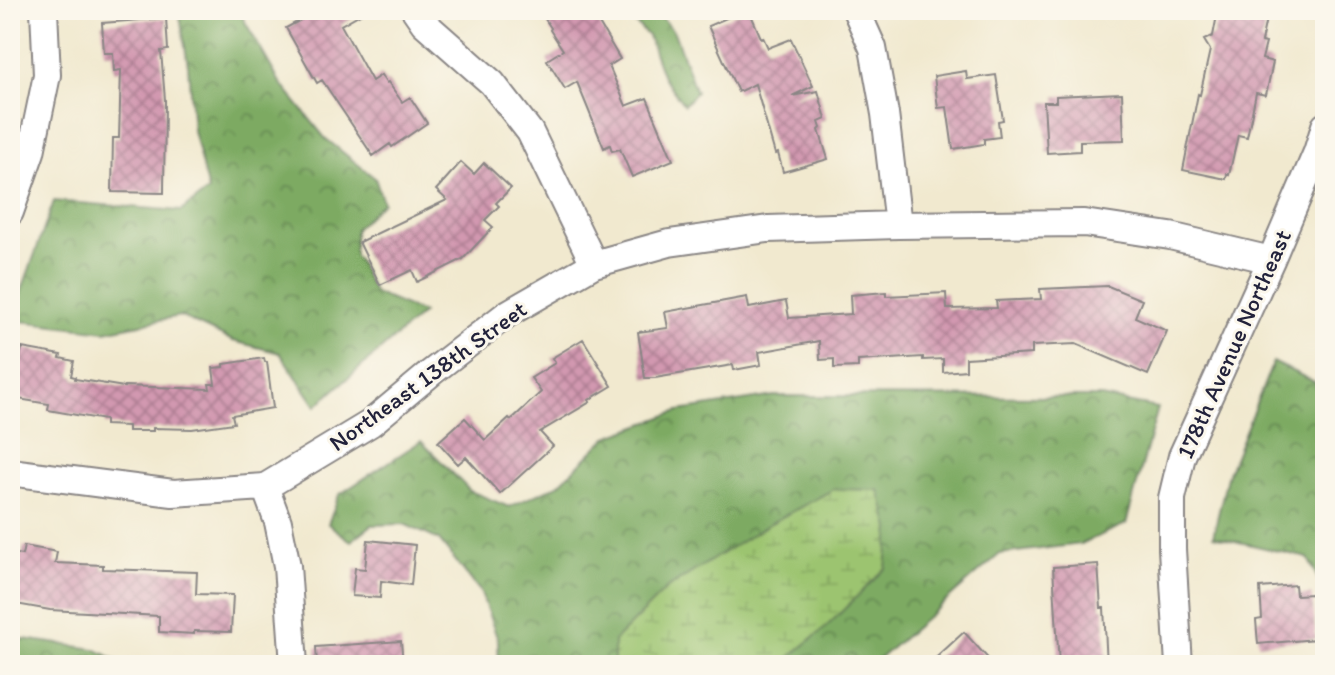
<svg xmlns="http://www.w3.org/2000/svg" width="1335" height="675" viewBox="0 0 1335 675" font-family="Itim,sans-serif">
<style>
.forest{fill:url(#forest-crowns);stroke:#50664e;stroke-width:2}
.wetland{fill:url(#wetland-marsh);stroke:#5f7356;stroke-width:2}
.building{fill:url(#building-cross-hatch)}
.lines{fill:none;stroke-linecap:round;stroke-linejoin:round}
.street-casing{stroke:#8a8685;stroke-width:30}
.street{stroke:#fff;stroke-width:26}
.labels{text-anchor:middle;stroke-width:6;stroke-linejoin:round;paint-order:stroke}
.street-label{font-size:24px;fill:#22223b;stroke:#fbf7ec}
</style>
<defs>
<pattern id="forest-crowns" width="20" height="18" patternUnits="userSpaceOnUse" patternTransform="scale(2)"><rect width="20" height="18" fill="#7daa62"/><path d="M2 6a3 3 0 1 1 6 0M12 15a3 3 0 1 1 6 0" fill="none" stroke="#668a52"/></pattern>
<pattern id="wetland-marsh" width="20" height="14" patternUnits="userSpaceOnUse" patternTransform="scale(2)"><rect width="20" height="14" fill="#9cc470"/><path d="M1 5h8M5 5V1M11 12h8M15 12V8" fill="none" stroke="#86a862"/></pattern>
<pattern id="building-cross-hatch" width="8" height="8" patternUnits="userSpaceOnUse" patternTransform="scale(2)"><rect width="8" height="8" fill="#d298b0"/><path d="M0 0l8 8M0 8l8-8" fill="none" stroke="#aa7c90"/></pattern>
</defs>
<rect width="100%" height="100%" fill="#fbf7ec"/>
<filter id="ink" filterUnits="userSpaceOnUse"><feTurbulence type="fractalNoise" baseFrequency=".0125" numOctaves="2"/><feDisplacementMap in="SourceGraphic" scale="16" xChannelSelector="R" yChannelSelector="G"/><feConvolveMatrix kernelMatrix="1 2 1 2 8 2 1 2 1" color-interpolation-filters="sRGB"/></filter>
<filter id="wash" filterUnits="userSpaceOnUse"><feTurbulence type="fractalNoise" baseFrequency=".006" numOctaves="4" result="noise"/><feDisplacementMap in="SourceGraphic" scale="32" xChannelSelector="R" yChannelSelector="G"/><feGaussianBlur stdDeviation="1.8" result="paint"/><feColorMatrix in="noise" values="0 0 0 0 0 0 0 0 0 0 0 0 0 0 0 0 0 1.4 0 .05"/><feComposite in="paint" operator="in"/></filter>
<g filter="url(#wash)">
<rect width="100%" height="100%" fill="#f1e9cf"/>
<path class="forest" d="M179 10H241L243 18 279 81 325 138 375 178 383 202 355 229 354 253 374 293 423 313 316 406 280 353 233 341 180 316 105 331 11 320 54 201 181 211 208 191 193 130 188 65Z
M622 10H655L674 32 696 92 684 105 663 77 648 36Z
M1273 362 1325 387V594L1308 558 1213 536 1228 473Z
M774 396 1101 397 1158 408 1126 524 1081 544 1000 554 872 665H499L498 640 480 591 439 540 404 524 372 525 351 541 328 524 339 495 421 441 470 491 509 507 558 485 607 437 679 411Z
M10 637 95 649 126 665H10Z"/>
<path class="wetland" d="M834 489 879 490 890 528 886 568 825 628 780 665H614V641L666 589 769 524Z"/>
<g id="blocks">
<path class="building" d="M319 10H367L341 25 372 81 381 75 386 83 388 82 402 102 410 97 427 123 392 147 390 144 373 156 322 80 317 83 286 28Z
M539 10H591L620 59 609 66 626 106 647 98 673 160 632 177 620 149 612 151 610 145 604 148 577 82 565 89 547 60 563 50 550 30 551 28Z
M745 10H749L761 38 763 37 768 48 791 39 813 86 792 96 818 91 826 119 819 122 821 128 819 130 828 159 783 172 778 153 775 154 755 84 738 92 708 26Z
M1218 10H1268L1261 42 1266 43 1262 59 1273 62 1266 95 1256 93 1247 137 1238 135 1229 175 1227 174 1226 179 1183 170 1198 94 1200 95 1210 50 1204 40 1213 36Z
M166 18 168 50 161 51 165 100 164 193 112 192 113 138H119L121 70 114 71 113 53H104L102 23Z
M966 71 967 79 996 75 1003 120 998 121 1000 137 984 139V144L953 149 947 107 938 108 934 76Z
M1122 93 1124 140 1080 141V151L1047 153 1044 102H1056V96Z
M461 162 474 174 484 163 511 188 496 203 499 206 485 220 493 227 463 259 417 282 412 270 380 285 359 242 447 200 436 190Z
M1108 286 1142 300 1135 317 1167 331 1148 375 1076 344 1032 346V354L966 358V370L943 372V359L923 360V357L858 361V367L834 368V359L820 360 819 341 759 352 761 365 734 370 733 365 655 378H645L638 332 668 328 665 312 747 297 749 308 786 301 789 318 851 314 850 295 886 292V296L946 293 947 309 997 308 996 301 1041 299 1040 289Z
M583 339 612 386 589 400 590 402 540 432 553 446 500 494 466 457 458 464 438 442 465 418 485 440 509 418 511 420 541 392 531 378 555 363 552 358Z
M22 348 61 355 60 358 74 361 71 376 75 377V379L124 387V386L210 389 209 384H215L213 368 224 367V364L264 358 265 362H267L273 408 232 415 234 423 192 429 153 428V431H128V426L105 425V420L48 410 49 404 12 398Z
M368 540 415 545 411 585 381 581 380 598 352 596 355 568 365 569Z
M24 546 57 552 55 563 103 565V569L197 572 196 594 233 595 231 632 194 631V634L159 632V616L50 610 10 603V553L22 555Z
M1098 564 1101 608H1104L1107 665H1059L1053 567Z
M1295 585 1296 595 1312 594 1316 639 1258 644 1256 620 1262 619 1260 588Z
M964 632 994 665H928Z
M401 641 403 665H317L316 647Z"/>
</g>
</g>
<g filter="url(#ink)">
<use href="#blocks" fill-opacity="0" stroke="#8a8685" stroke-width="2"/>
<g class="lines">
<defs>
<path id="street" d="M415 10 424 23 492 83 530 132 594 264
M856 10 873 48 885 114 898 225
M10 212 31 152 47 75 44 10
M10 472 173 493 265 487 371 423 432 372 507 314 594 264 669 243 768 229 898 225 1084 223 1170 236 1271 260
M265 487 278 522 287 566 294 665
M1179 665 1172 549V498L1182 456 1271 260 1317 152 1325 126"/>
</defs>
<use href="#street" class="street-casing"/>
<use href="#street" class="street"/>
</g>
</g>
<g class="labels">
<g class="street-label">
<text transform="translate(1234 344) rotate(-66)" y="8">178th Avenue Northeast</text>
<text transform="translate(428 376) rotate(-36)" y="8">Northeast 138th Street</text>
</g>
</g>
<rect width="1335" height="675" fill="none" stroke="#fbf7ec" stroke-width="40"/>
</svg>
